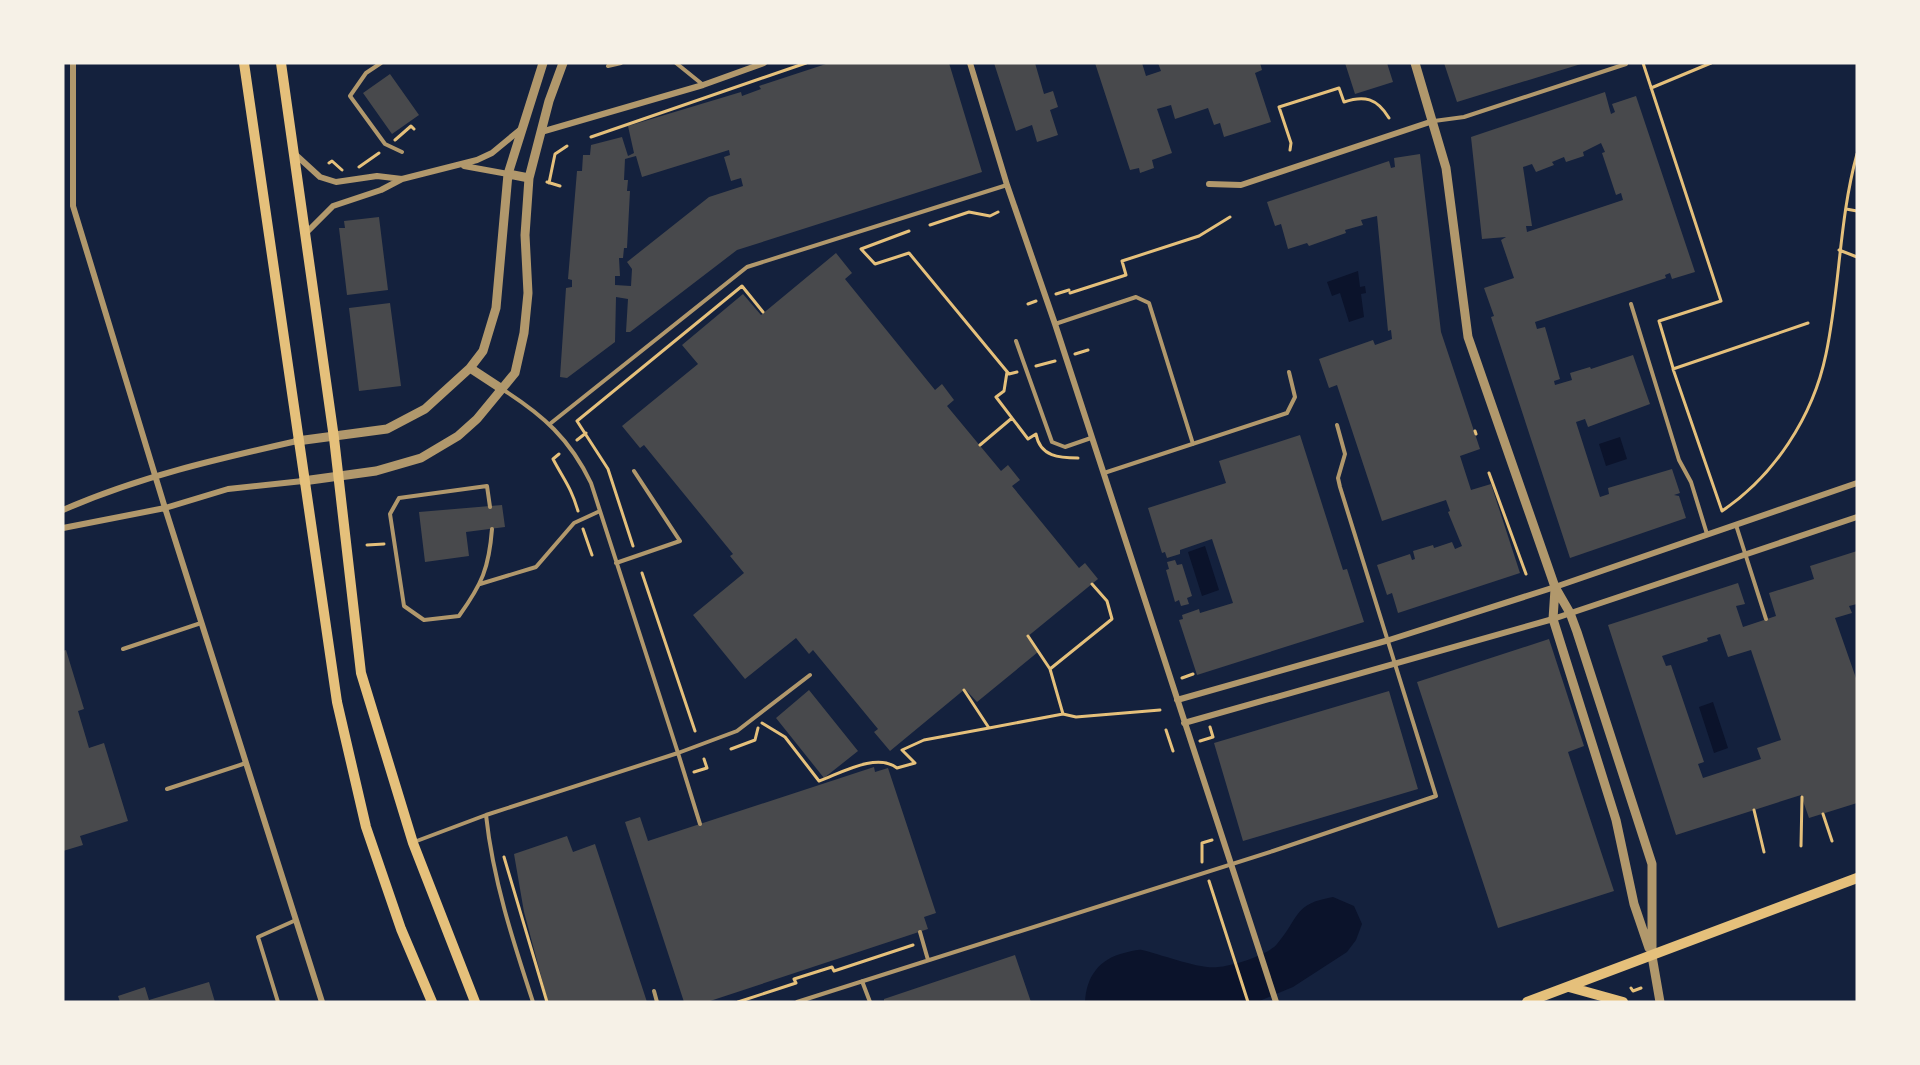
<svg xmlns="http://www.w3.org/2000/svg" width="1920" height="1065" viewBox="0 0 1920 1065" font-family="Helvetica,sans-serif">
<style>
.water{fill:#0b132b}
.building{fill:#48494c;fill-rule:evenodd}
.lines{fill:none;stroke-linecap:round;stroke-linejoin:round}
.path{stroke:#e5c07b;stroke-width:3}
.service{stroke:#b1986c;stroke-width:4}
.minor{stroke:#b1986c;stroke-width:6}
.tertiary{stroke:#b1986c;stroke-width:9}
.secondary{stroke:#e5c07b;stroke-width:10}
</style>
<rect width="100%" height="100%" fill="#14213d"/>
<path class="water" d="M1358 271 1360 287 1365 286 1366 293 1361 294 1364 317 1349 322 1340 293 1332 296 1327 282Z
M1620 437 1627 459 1606 466 1599 444Z
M1205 546 1219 590 1202 596 1188 552Z
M1713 702 1728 748 1714 753 1699 707Z
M1333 897 1354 906 1362 924 1356 940 1347 952 1293 987 1257 1002H1085C1086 977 1099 959 1124 953 1130 952 1136 949 1142 950 1160 954 1201 970 1218 967 1232 966 1268 955 1277 944 1300 917 1293 904 1333 897Z"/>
<path class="building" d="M829 63H949L982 172 737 250 630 332H626L628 299 616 297 615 342 567 378 560 377 566 288 572 287V280L568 279 577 171H582L583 155H590L591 145 622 137 628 156 634 153 628 126 741 92 742 96 761 89 759 86ZM729 150 730 155 724 157 731 181 741 178 743 186 709 197 627 262 632 269 631 286 615 285V276H620L619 258H623L624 248H627L630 191H627L628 180H624L625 159 636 156 642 177Z
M994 63H1035L1044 94 1053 91 1058 107 1050 110 1058 135 1037 142 1032 125 1016 131Z
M1095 63H1142L1146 76 1161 71 1158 63H1260L1262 70 1255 73 1271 122 1224 137 1220 123 1214 125 1208 108 1175 119 1171 105 1157 109 1172 153 1152 160 1154 168 1140 173 1139 168 1130 170Z
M1345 63H1387L1393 82 1355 94Z
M1444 63H1581V64L1457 102Z
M390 74 419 115 392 134 363 93Z
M1605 92 1611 114 1615 112 1612 104 1636 96 1695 272 1672 279 1670 273 1665 275 1666 278 1535 322 1537 329 1545 327 1560 379 1554 381 1555 385 1572 380 1570 373 1590 367 1591 369 1633 355 1650 404 1588 427 1585 419 1576 422 1600 497 1609 494 1608 488 1672 469 1680 493 1674 495 1679 496 1686 518 1570 558 1491 317 1494 316 1484 288 1514 278 1501 240 1506 237 1482 239 1471 137ZM1601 143 1605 152 1602 153 1616 195 1621 193 1623 200 1527 232 1526 226H1532L1523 167 1532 164 1536 172 1554 165 1552 162 1564 157 1566 162 1584 156 1583 152Z
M1420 154 1441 332 1480 449 1460 456 1471 490 1491 484 1520 573 1398 613 1392 593 1387 595 1377 565 1410 554 1412 560 1415 559 1413 551 1433 545 1434 548 1452 542 1455 549 1462 546 1448 512 1450 511 1446 500 1382 521 1337 385 1329 388 1319 359 1373 340 1375 345 1392 339 1391 330 1388 331 1377 216 1361 220 1363 225 1345 230 1346 233 1309 246 1307 243 1288 249 1281 224 1275 226 1267 202 1389 161 1391 168 1395 167 1394 158Z
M379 217 388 290 347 295 339 228H345L344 221Z
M836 253 852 273 845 279 935 390 942 384 954 400 947 406 1001 471 1008 465 1020 480 1012 486 1079 568 1085 563 1098 579 1027 637 1038 652 977 702 965 689 890 751 874 732 878 729 813 650 809 654 796 638 745 679 693 615 744 573 730 556 733 554 644 445 640 448 622 426 698 364 682 345 743 294 761 315Z
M390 303 401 386 359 391 349 308Z
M1300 435 1343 570 1347 569 1364 622 1197 675 1179 620 1183 619 1182 615 1199 609 1200 613 1233 603 1212 539 1180 550V554L1167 558 1165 552 1162 553 1148 508 1226 483 1219 461Z
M502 505 505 527 466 532 469 556 425 562 419 512Z
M1857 551V604L1849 606 1852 613 1835 618 1857 681V803L1809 818 1801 795 1676 835 1608 625 1738 583 1745 604 1736 606 1743 627 1776 616 1769 593 1814 579 1810 566ZM1720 634 1728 657 1751 650 1781 740 1757 748 1761 759 1703 778 1698 764 1704 762 1671 665 1666 666 1662 656 1708 641 1707 638Z
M1175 560 1177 565 1182 564 1192 596 1187 598 1189 604 1181 606 1179 600 1175 602 1166 570 1169 569 1167 562Z
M1549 639 1584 746 1568 752 1614 891 1498 928 1417 682Z
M66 650 84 709 78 711 89 748 104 743 128 821 80 836 83 845 63 851V651Z
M809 690 858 751 824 778 776 718Z
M1389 691 1418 789 1243 841 1214 743Z
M874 767 875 772 888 768 936 913 924 917 928 929 707 1002H684L625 822 640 817 648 841Z
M567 836 573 852 595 844 647 1002H548L524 912 514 854Z
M1015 955 1031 1002H884V999Z
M209 982 215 1002H120L118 996 145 987 149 1000Z"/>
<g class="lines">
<path class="path" d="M1643 63 1721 301 1659 321 1673 368
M1651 88 1711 63
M591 137 806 63
M395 140 411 126 414 129
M1290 150 1291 143 1279 107 1339 88 1344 102C1364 95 1377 98 1389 118
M329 163 332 161 342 170
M359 167 379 153
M547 182 560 186
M549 183 555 154 567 146
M1846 209 1857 211
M930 225 969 212 990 216 998 212
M909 231 861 249 875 264 909 253 1009 374 1017 372
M1839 250 1857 257
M1070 293 1126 275 1122 261 1199 236 1230 217
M1056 294 1069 290
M1028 304 1036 301
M1808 323 1673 369 1722 511C1774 476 1813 417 1826 354 1840 288 1839 219 1857 154
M1075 354 1088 350
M1036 366 1055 361
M1007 372 1004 391 996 397 1028 439 1036 434C1040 457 1060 458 1078 458
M1475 431 1476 434
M577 440 586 433
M980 445 1012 418
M559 454 553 459C564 480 571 487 578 511
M1489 473 1526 574
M583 529 592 555
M367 545 384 544
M633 546 608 469 577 421 742 286 763 312
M642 573 695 731
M1092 584 1107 601 1112 619 1050 669 1063 714 1076 717 1160 710
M1028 636 1050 669
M1182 678 1193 674
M964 690 989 728 1063 714
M762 723 785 737 819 781C841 773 877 752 897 768L915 763 902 750 924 740 989 728
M1166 730 1173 751
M1200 741 1213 737 1210 727
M731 749 755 740 758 728
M694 772 707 768 704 759
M1754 810 1764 852
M1823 814 1832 841
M1801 846 1802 797
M504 857 547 1002
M1202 862V843L1212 840
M1209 881 1248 1002
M1631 988 1633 991 1641 988
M738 1002 796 983 794 979 832 967 834 971 913 945"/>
<path class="service" d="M381 63 366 73 350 96 385 144 402 152
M610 63 608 66 621 63
M676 63 702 84
M1434 121 1464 117 1626 64
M1631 304 1679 460 1691 482 1707 534
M1055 324 1136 297 1149 303 1193 444
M1016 341 1052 442 1065 447 1091 438
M502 389C543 415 570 439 591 483L678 753 737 731 810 675
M551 423 747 267 1007 185
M1104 473 1287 413 1295 397 1289 372
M490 507 487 486 399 498 390 514 404 606 424 620 459 616C482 584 489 568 492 529
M1736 525 1766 619
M616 563 680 541 634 471
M480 584 536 567 574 523 600 511
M123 649 201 623
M167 789 246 763
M486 815C493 880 513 941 533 1002
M414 842 486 815 678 753 700 824
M920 932 928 960
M862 981 870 1002
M654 991 657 1002
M278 1002 258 937 296 920
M797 1002 1273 851 1436 796 1340 487 1338 478 1345 454 1337 425"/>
<path class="minor" d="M73 63V206L165 508 322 1002
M970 63 1007 185 1055 324 1276 1002
M541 132 703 85 764 63
M296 155 320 177 336 182 377 176 402 179
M464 166 508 174
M1209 184 1241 185 1433 121
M306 233 333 206 381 190 402 179 477 160 492 153 521 129
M63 510C138 477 217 459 297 441
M63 528 165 508 228 489 303 481
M1177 700 1389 640 1555 587 1857 483
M1184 723 1553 619 1857 517"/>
<path class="tertiary" d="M1415 63 1446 168 1468 337 1555 587 1570 613 1577 632 1652 864V956L1660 1002
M508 174 529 178
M470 368 502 389
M297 441 387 429 425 409 470 368 483 351 496 308 508 174 543 63
M303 481 376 471 421 458 458 436 477 419 515 373 524 333 528 293 525 235 529 178 549 101 563 63
M1555 589 1553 619 1616 820 1634 904 1649 948"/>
<path class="secondary" d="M244 63 337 702 366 827 401 929 432 1002
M281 63 334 438 361 673 413 843 475 1002
M1569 987 1623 1002
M1527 1002 1857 878"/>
</g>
<rect width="1920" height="1065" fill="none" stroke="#f6f1e7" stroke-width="129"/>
</svg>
